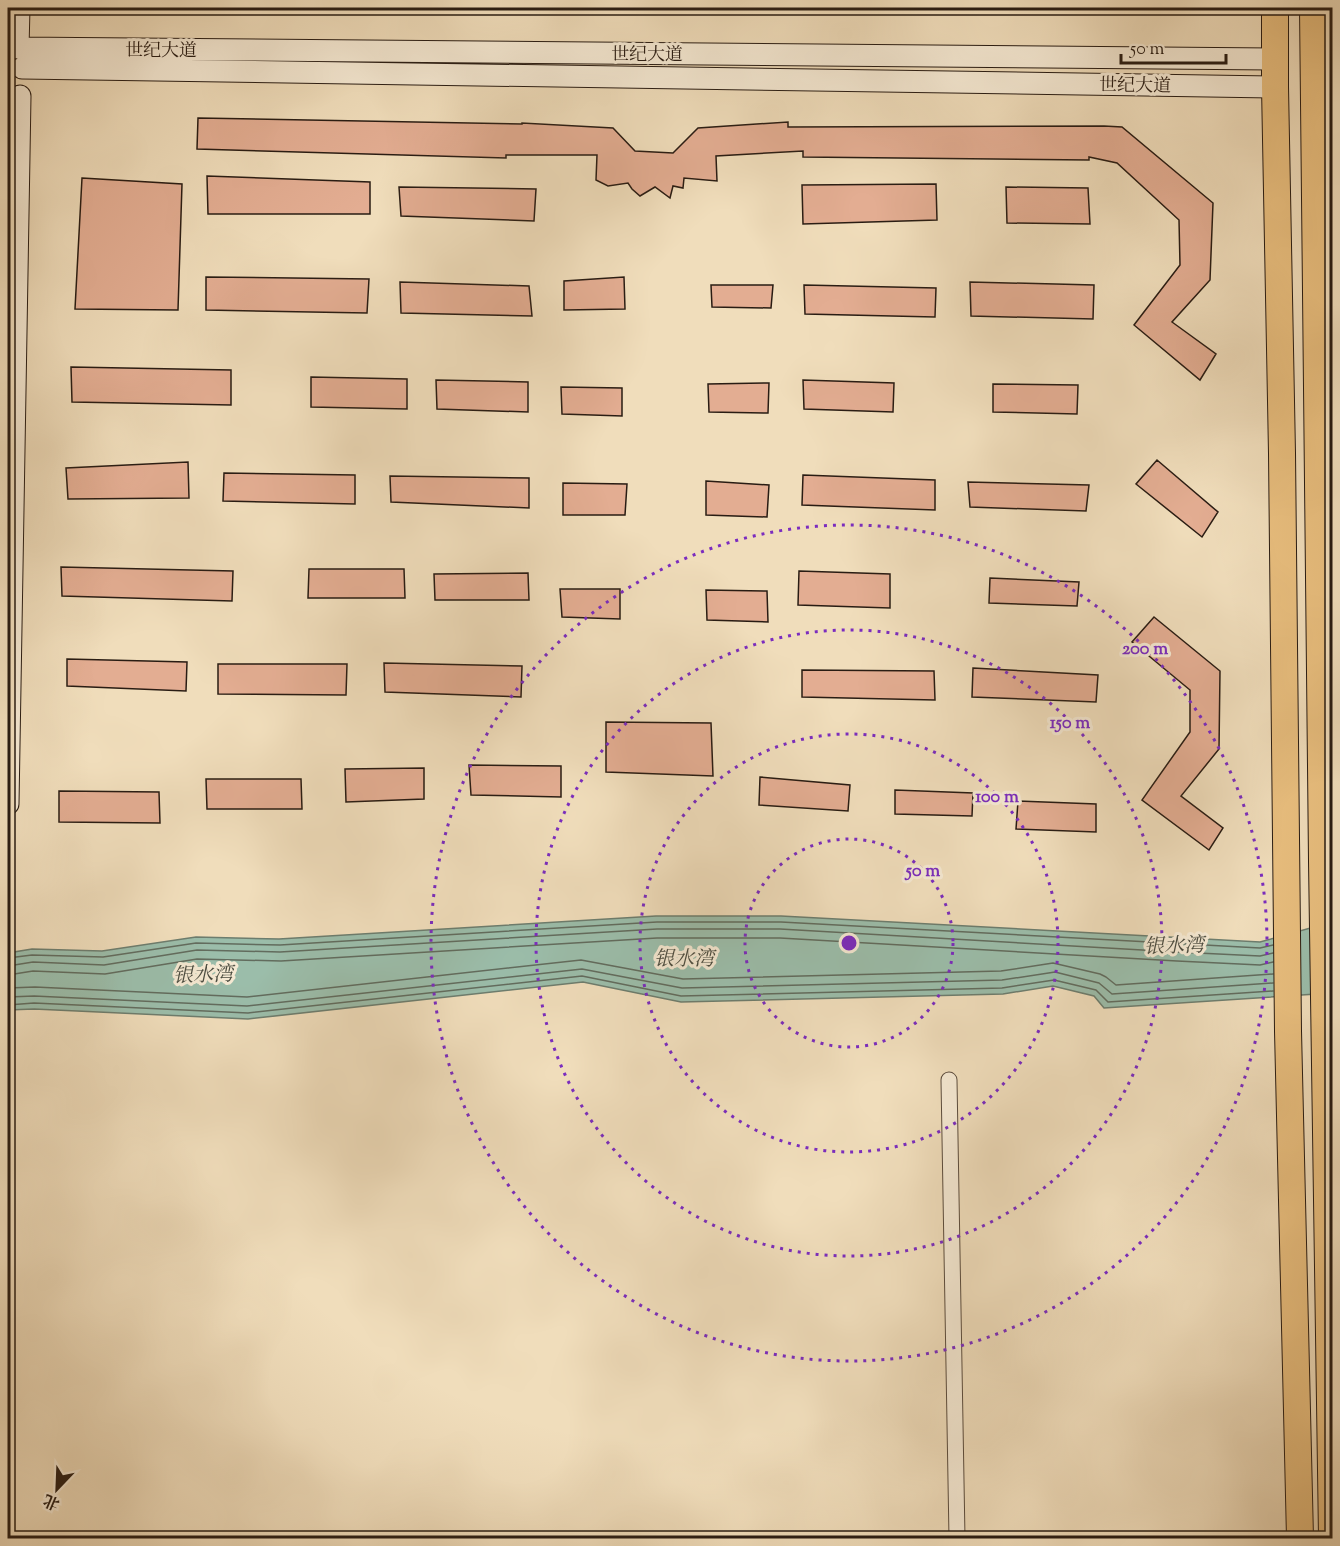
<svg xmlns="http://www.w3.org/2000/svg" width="1340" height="1546" viewBox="0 0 1340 1546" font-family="'Sorts Mill Goudy','Noto Serif SC',serif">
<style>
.water{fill:#9bbdaa;stroke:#6d7d6e;stroke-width:1.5}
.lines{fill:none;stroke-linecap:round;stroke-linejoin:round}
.shore{stroke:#626c5e;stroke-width:1.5}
.building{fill:#e3ad92;stroke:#291c13;stroke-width:1.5}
.minor-casing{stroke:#5b4c3d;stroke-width:17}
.secondary-casing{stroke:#291c13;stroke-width:23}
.trunk-casing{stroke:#291c13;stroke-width:28}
.minor{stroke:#f5e9d3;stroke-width:15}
.secondary{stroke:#f5e9d3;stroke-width:21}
.trunk{stroke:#e8be7e;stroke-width:26}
.ring{fill:none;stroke:#7b2cbf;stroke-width:3;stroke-dasharray:3 6}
.labels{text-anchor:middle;stroke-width:6;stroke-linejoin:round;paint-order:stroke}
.street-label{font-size:18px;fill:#291c13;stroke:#f5e9d3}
.water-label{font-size:20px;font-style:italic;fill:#4b4c40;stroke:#f5e9d3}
.centre{fill:#7b2cbf;stroke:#f5e9d3;stroke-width:3}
.ring-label{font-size:18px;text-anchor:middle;font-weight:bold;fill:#7b2cbf;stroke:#f5e9d3;stroke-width:6;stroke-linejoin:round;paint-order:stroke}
</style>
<rect width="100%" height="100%" fill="#f0ddbb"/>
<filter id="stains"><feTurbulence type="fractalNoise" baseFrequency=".00333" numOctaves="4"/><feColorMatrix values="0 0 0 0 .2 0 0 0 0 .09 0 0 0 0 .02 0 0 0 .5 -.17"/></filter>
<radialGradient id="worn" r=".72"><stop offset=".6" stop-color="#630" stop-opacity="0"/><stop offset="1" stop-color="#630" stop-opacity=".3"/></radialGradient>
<path class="water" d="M656 916H781L1260 942 1332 922V993L1104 1008 1094 996 1053 986 1003 994 681 1002 583 982 248 1019 34 1009 8 1010V953L32 949 102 951 196 937 279 939Z"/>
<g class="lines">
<path class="shore" d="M8 958 32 955 103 957 196 943 280 945 657 922H781L1260 948 1273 945
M8 966 33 962 104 965 197 950 280 952 657 929H780L1177 952 1260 956 1273 953
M8 975 33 971 105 974 197 959 281 961 657 938H780L1177 961 1260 965 1273 962
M8 988 35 987 247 997 581 960 683 979 1001 971 1053 963 1100 974 1106 977 1116 985 1273 974
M8 997 34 996 247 1006 582 969 682 988 1002 980 1055 972 1099 983 1112 994 1273 983
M8 1005 34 1003 248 1013 582 976 681 996 1002 988 1054 980 1096 990 1108 1002 1273 991"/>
</g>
<path class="building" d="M198 118 522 124V123L613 128 635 151 673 153 698 128 788 122V127L1104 126 1122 127 1213 203 1210 280 1172 322 1216 354 1200 380 1134 325 1180 265 1179 220 1117 163 1089 157V160L803 157V151L716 156 717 181 684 178 683 188 673 186 670 198 655 187 640 196 632 189 628 183 608 186 596 180 597 155H506V158L197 149Z
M207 176 370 182V214H208Z
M82 178 182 184 178 310 75 309Z
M936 184 937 220 803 224 802 185Z
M399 187 536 189 534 221 401 216Z
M1006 187 1088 188 1090 224 1007 223Z
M206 277 369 279 367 313 206 310Z
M624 277 625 309 564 310V281Z
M400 282 529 286 532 316 401 313Z
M970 282 1094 285 1093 319 971 316Z
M711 285H773L771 308 712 307Z
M804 285 936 288 935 317 805 314Z
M71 367 231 370V405L72 402Z
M311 377 407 379V409L311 407Z
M436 380 528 382V412L437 409Z
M803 380 894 383 893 412 804 409Z
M769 383 768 413 709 412 708 384Z
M993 384 1078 385 1077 414 993 412Z
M561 387 622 388V416L562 414Z
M1157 460 1218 512 1202 537 1136 484Z
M188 462 189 498 68 499 66 468Z
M224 473 355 475V504L223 501Z
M803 475 935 480V510L802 505Z
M390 476 529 478V508L391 502Z
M706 481 769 485 767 517 706 515Z
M968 482 1089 485 1086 511 970 507Z
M563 483 627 484 625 515H563Z
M61 567 233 571 232 601 62 596Z
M309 569H404L405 598H308Z
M799 571 890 574V608L798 605Z
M528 573 529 600H435L434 574Z
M990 578 1079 582 1077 606 989 603Z
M560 589H620V619L562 617Z
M706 590 767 591 768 622 707 620Z
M1154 617 1220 671 1219 749 1181 796 1223 828 1209 850 1142 800 1190 732V690L1132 642Z
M67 659 187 662 186 691 67 686Z
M384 663 522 666 521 697 385 692Z
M218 664H347L346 695 218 694Z
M973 668 1098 675 1096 702 972 697Z
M802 670 934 671 935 700 802 697Z
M606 722 711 723 713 776 606 772Z
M469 765 561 766V797L471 795Z
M424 768V799L346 802 345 769Z
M760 777 850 785 848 811 759 805Z
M206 779H301L302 809H207Z
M895 790 973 793 972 816 895 814Z
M59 791 159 792 160 823 59 822Z
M1018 801 1096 804V832L1016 829Z"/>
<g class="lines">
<defs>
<path id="minor" d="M949 1080 957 1538"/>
<path id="secondary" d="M19 8 18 48 1275 59
M22 68 1275 87
M8 804 20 96"/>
<path id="trunk" d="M1275 8V87L1282 453 1288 1031 1300 1538
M1313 8 1322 861 1332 1538"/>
</defs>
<use href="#minor" class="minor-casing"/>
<use href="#secondary" class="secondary-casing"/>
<use href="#trunk" class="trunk-casing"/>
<use href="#minor" class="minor"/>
<use href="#secondary" class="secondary"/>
<use href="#trunk" class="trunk"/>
</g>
<g class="ring">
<circle cx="849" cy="943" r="104"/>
<circle cx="849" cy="943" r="209"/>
<circle cx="849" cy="943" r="313"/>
<circle cx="849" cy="943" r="418"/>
</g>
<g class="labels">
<g class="street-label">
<text x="161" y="56">世纪大道</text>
<text x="647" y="60">世纪大道</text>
<text transform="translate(1135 85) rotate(1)" y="6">世纪大道</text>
</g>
<g class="water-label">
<text transform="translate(1174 945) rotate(-2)" y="7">银水湾</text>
<text x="684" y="965">银水湾</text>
<text transform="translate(203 974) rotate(-2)" y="7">银水湾</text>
</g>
</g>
<circle cx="849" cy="943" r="9" class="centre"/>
<g class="ring-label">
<text x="1145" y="654">200 m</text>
<text x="1070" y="728">150 m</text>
<text x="997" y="802">100 m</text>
<text x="923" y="876">50 m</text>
</g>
<rect width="1340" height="1546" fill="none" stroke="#f0ddbb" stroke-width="30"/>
<rect x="9" y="9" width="1322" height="1528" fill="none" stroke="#291c13" stroke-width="3"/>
<rect x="15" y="15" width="1310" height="1516" fill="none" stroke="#291c13" stroke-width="1.5"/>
<g transform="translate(57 1489) rotate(203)" stroke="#f5e9d3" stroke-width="4.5" paint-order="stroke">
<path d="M0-4.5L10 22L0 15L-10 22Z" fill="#291c13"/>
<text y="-9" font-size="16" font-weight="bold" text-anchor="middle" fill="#291c13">北</text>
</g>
<path d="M1121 54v9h105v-9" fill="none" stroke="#291c13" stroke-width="3"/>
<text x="1130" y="54" font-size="18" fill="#291c13" stroke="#f5e9d3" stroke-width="4.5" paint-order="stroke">50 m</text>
<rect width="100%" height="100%" filter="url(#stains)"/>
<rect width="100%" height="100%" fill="url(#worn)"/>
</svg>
